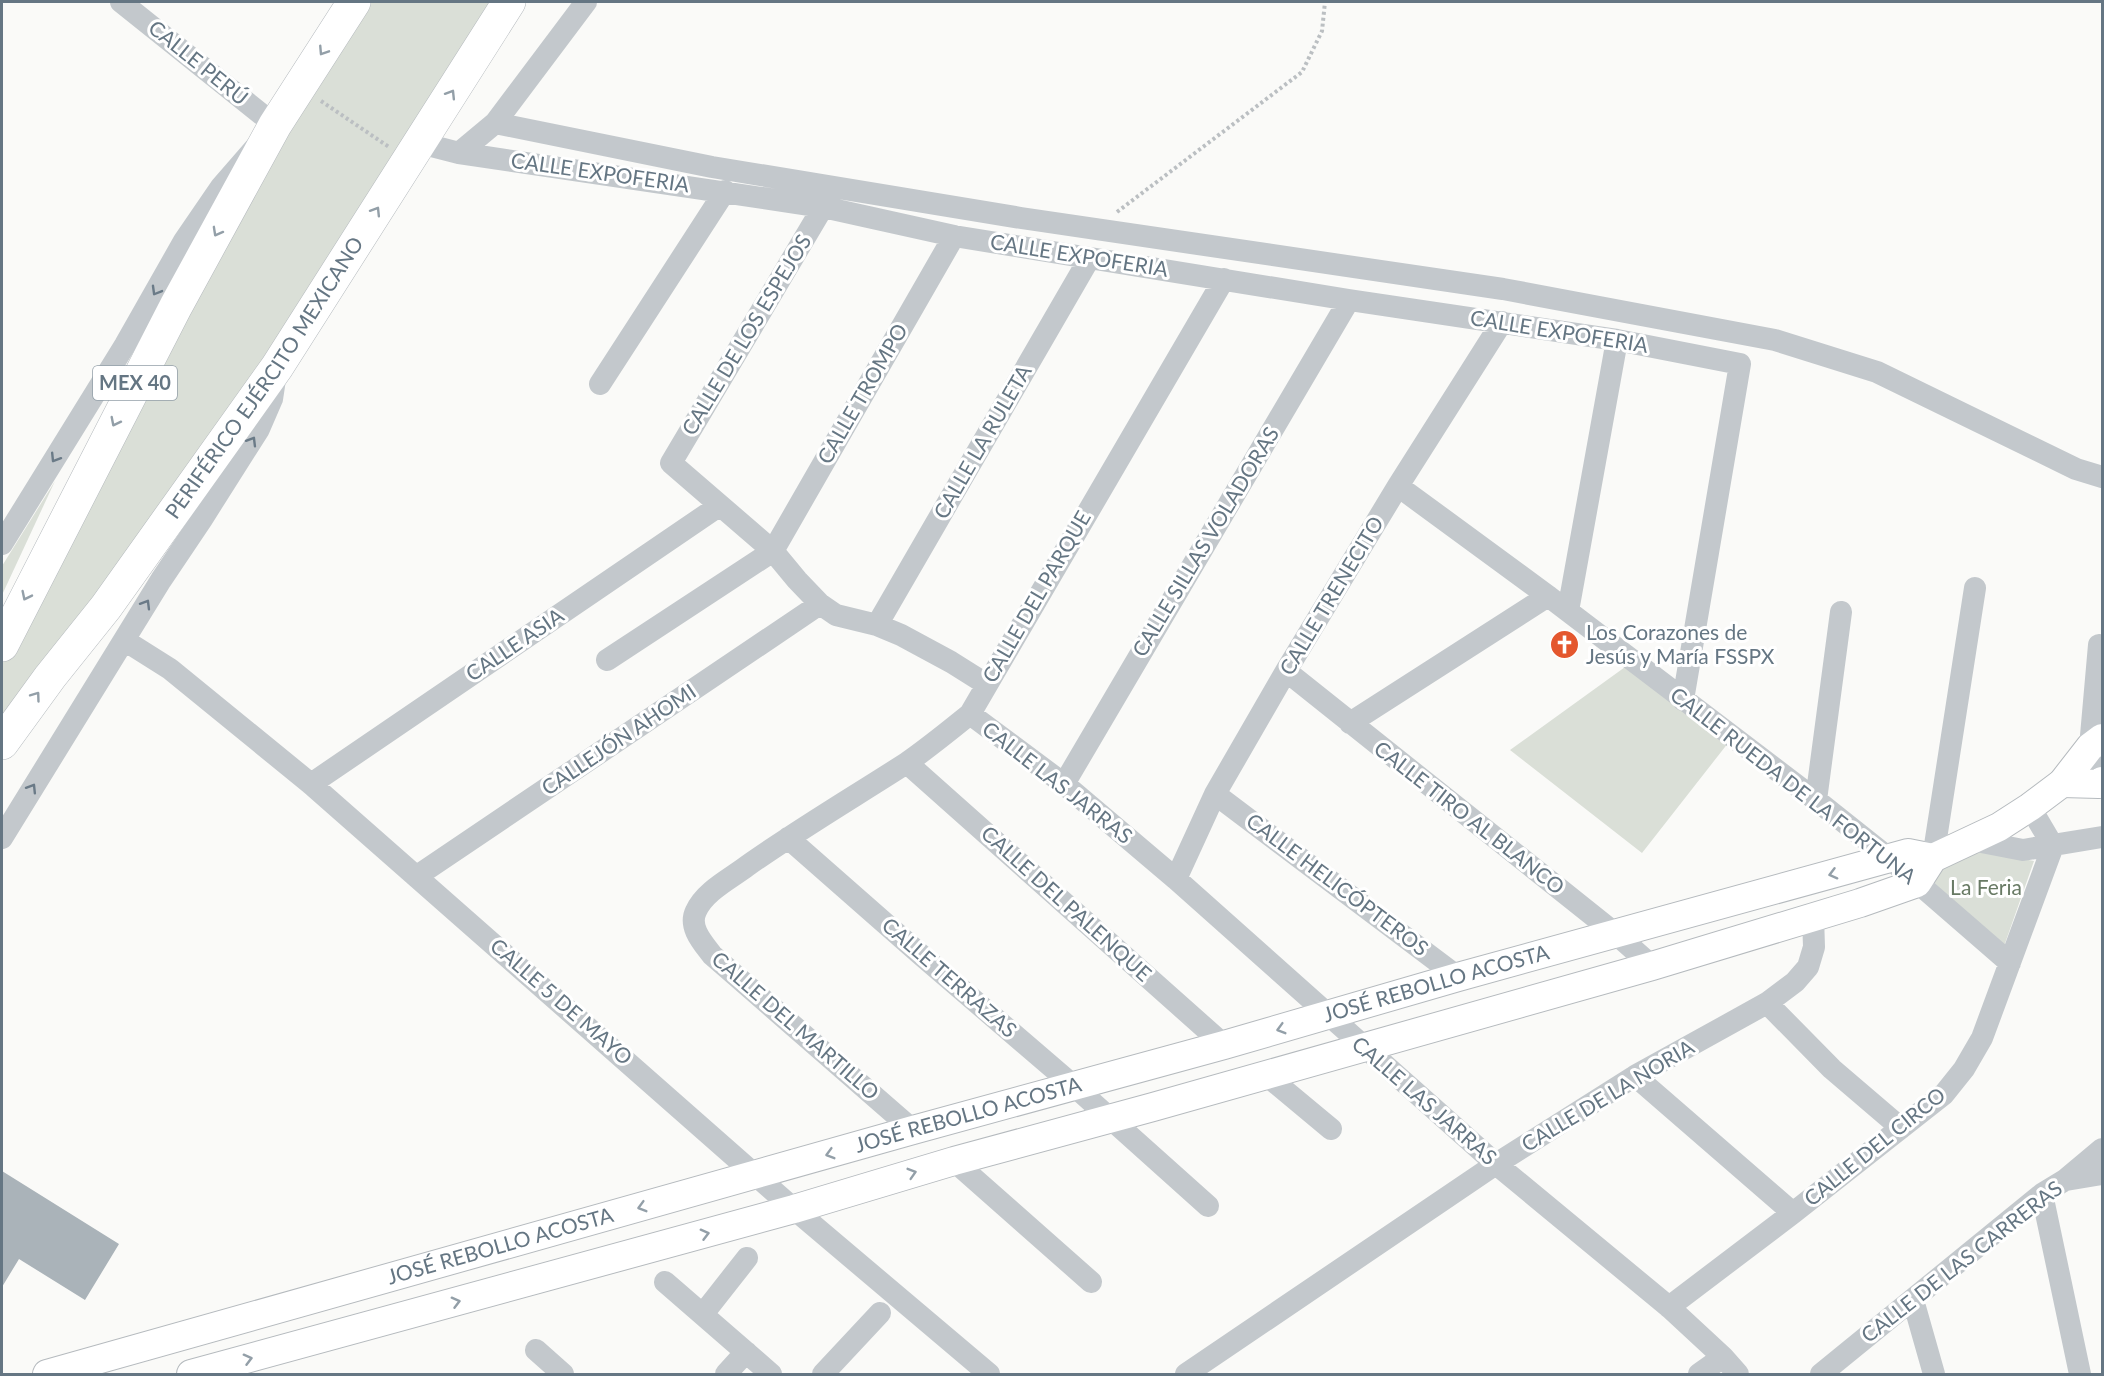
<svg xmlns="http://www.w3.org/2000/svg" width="2104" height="1376" viewBox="0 0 2104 1376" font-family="Lato,sans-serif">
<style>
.green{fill:#dadfd7}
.building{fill:#aab3b9}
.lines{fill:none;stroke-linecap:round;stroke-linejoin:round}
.major-casing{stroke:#b5babe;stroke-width:30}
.highway-casing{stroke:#b4b9bd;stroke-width:34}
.path{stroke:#bbbfc2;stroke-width:4;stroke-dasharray:3 3;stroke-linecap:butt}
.minor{stroke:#c3c8cc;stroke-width:22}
.major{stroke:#fff;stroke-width:28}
.highway{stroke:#fff;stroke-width:33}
.oneway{stroke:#939fa8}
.oneway2{stroke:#6a7a87}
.labels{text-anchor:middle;stroke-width:6;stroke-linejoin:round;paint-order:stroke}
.shield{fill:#fff;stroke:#939fa8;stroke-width:1.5}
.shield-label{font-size:20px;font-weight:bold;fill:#657683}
.street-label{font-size:21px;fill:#657683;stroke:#fff}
.poi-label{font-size:21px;fill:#657683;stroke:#fff;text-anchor:start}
.park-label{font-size:21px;fill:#687a64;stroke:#fff}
</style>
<rect width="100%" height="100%" fill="#fafaf8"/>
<path class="green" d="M360 2H498L328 280 2 721V659Z
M55 481 2 595V566Z
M1632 662 1732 738 1642 853 1510 750Z
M1975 850 2034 861 2003 949 1928 883 1943 863Z"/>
<path class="building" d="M2 1171 119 1244 85 1300 19 1259 2 1287Z"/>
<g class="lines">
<defs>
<g id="major">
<path d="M2062 783 2099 784 2102 781"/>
<path id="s1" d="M47 1374 913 1130 1224 1045 1458 977 1908 853 1933 858"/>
<path d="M191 1374 794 1209 954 1161 1153 1107 1652 966 1860 903 1917 883 1933 858 1999 827 2030 807 2062 783 2090 747 2102 738"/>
</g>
<g id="highway">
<path d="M2 645 176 306 275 125 354 2"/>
<path id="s2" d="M2 743 50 677 106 607 277 367 509 2"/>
</g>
</defs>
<use href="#major" class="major-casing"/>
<use href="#highway" class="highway-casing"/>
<path class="path" d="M321 101 389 147
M1117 212 1302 72 1322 31 1325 2"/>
<path class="minor" d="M495 123 712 167 1021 218 1503 289 1775 340 1877 372 2076 469 2102 477
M420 143 459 153 823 207 954 236 1349 300 1617 340 1740 364 1683 700
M459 153 495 123 586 2
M823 207 671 463 773 551 797 580 820 604 836 615 877 625 901 635 951 662 986 684
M600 384 725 191
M1398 486 1548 596 1816 800 1889 858 2010 963
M2 544 125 345 184 241 221 187 275 125 121 2
M1568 611 1617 340
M877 625 1089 259
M124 640 170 669 311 784 794 1209 989 1374
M2099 645 2090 747 2099 784 2102 783
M607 660 773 551 954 236
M1286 671 1616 934 1652 966
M970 714 1064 784 1176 879 1496 1164 1669 1307 1723 1357 1738 1374
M1350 723 1548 596
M907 763 1224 1045
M311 784 719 506
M1064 784 1349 300
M1215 794 1458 977
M1816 800 1841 612
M2 838 161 580 202 519 259 429 272 399 275 379
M788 838 920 954 1074 1086 1208 1206
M1971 840 2023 850 2102 837
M1933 858 1975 588
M417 876 820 604
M1176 879 1215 794 1286 671 1398 486 1502 322
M1767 1003 1832 1069 1901 1128
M1266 1075 1331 1129
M1635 1076 1793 1213
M913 1130 712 955C703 943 688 927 696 911 705 891 730 879 747 866 798 830 852 798 905 764 927 749 949 731 970 714L1224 279
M954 1161 1091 1282
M2066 1180 2102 1174
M2042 1194 2080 1374
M665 1282 771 1374
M1913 1300 1934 1374
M1669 1307 1793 1213 1944 1094 1964 1069 1982 1038 2053 846 2030 807
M703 1314 747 1258
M536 1350 563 1374
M726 1374 746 1352
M823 1374 880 1313
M1186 1374 1496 1164 1635 1076 1767 1003 1795 982 1808 967 1814 947 1813 916
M1699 1374 1723 1357
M1821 1374 2042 1194 2065 1180 2102 1149"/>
<use href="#major" class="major"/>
<use href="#highway" class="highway"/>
</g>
<defs><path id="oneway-chevron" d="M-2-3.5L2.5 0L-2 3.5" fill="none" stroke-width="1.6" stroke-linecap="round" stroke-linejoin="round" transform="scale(1.5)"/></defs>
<g class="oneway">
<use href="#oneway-chevron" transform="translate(323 51) rotate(123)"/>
<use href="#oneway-chevron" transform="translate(451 94) rotate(-58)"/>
<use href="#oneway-chevron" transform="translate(376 211) rotate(-58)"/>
<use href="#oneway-chevron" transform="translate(217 232) rotate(119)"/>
<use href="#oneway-chevron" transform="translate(115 422) rotate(117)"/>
<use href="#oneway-chevron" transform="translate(26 596) rotate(116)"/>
<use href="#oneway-chevron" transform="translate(36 696) rotate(-54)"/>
<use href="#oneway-chevron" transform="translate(1833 874) rotate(165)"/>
<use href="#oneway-chevron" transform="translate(1281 1029) rotate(164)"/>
<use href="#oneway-chevron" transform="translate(830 1154) rotate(164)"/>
<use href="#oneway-chevron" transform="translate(912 1173) rotate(-17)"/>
<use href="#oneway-chevron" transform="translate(642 1207) rotate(164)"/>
<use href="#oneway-chevron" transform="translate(705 1234) rotate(-15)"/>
<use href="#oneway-chevron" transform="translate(456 1302) rotate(-15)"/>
<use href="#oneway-chevron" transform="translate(248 1359) rotate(-15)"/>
</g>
<g class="oneway2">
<use href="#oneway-chevron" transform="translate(156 291) rotate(120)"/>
<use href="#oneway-chevron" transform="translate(252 441) rotate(-59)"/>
<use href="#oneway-chevron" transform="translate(55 458) rotate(122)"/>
<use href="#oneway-chevron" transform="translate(146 604) rotate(-59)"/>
<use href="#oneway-chevron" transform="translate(32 788) rotate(-58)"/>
</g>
<defs>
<symbol id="church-disc" viewBox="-11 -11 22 22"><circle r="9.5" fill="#e4572e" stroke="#fff"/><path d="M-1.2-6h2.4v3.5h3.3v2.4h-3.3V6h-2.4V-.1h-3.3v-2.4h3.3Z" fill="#fff"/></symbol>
</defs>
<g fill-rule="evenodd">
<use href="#church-disc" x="1548" y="628" width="33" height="33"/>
</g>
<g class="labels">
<rect class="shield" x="93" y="366" width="84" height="34" rx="4.5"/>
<g class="shield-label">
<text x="135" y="390">MEX 40</text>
</g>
<g class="street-label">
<text transform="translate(198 63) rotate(39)" y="7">CALLE PERÚ</text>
<text transform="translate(600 173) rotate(8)" y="7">CALLE EXPOFERIA</text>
<text transform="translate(1079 256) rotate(9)" y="7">CALLE EXPOFERIA</text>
<text transform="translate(1559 332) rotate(9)" y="7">CALLE EXPOFERIA</text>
<text transform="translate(747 335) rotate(-59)" y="7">CALLE DE LOS ESPEJOS</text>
<text dy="7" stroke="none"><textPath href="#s2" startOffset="450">PERIFÉRICO EJÉRCITO MEXICANO</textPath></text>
<text transform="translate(863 394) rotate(-60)" y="7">CALLE TROMPO</text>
<text transform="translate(983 442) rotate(-60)" y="7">CALLE LA RULETA</text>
<text transform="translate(1206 542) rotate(-59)" y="7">CALLE SILLAS VOLADORAS</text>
<text transform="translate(1332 596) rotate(-59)" y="7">CALLE TRENECITO</text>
<text transform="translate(1037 597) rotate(-60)" y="7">CALLE DEL PARQUE</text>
<text transform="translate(515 645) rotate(-34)" y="7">CALLE ASIA</text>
<text transform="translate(619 740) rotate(-34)" y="7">CALLEJÓN AHOMI</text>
<text transform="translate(1057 783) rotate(38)" y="7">CALLE LAS JARRAS</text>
<text transform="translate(1793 786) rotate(38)" y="7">CALLE RUEDA DE LA FORTUNA</text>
<text transform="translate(1469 818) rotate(38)" y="7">CALLE TIRO AL BLANCO</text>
<text transform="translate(1337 885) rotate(37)" y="7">CALLE HELICÓPTEROS</text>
<text transform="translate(1066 904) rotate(42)" y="7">CALLE DEL PALENQUE</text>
<text transform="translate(949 978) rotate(41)" y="7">CALLE TERRAZAS</text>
<text dy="7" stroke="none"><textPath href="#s1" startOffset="1443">JOSÉ REBOLLO ACOSTA</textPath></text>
<text transform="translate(561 1002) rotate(41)" y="7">CALLE 5 DE MAYO</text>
<text transform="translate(795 1026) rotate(41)" y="7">CALLE DEL MARTILLO</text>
<text transform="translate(1608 1096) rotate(-31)" y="7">CALLE DE LA NORIA</text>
<text transform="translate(1424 1101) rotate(41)" y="7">CALLE LAS JARRAS</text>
<text dy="7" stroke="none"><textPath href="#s1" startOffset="957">JOSÉ REBOLLO ACOSTA</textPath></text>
<text transform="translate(1875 1147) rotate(-39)" y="7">CALLE DEL CIRCO</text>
<text dy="7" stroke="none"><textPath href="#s1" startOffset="471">JOSÉ REBOLLO ACOSTA</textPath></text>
<text transform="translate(1962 1262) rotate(-38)" y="7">CALLE DE LAS CARRERAS</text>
</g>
<g class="poi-label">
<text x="1586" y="640">Los Corazones de<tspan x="1586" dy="24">Jesús y María FSSPX</tspan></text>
</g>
<g class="park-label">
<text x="1986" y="895">La Feria</text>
</g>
</g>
<rect width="2104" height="1376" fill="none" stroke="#657683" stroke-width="6"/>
</svg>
